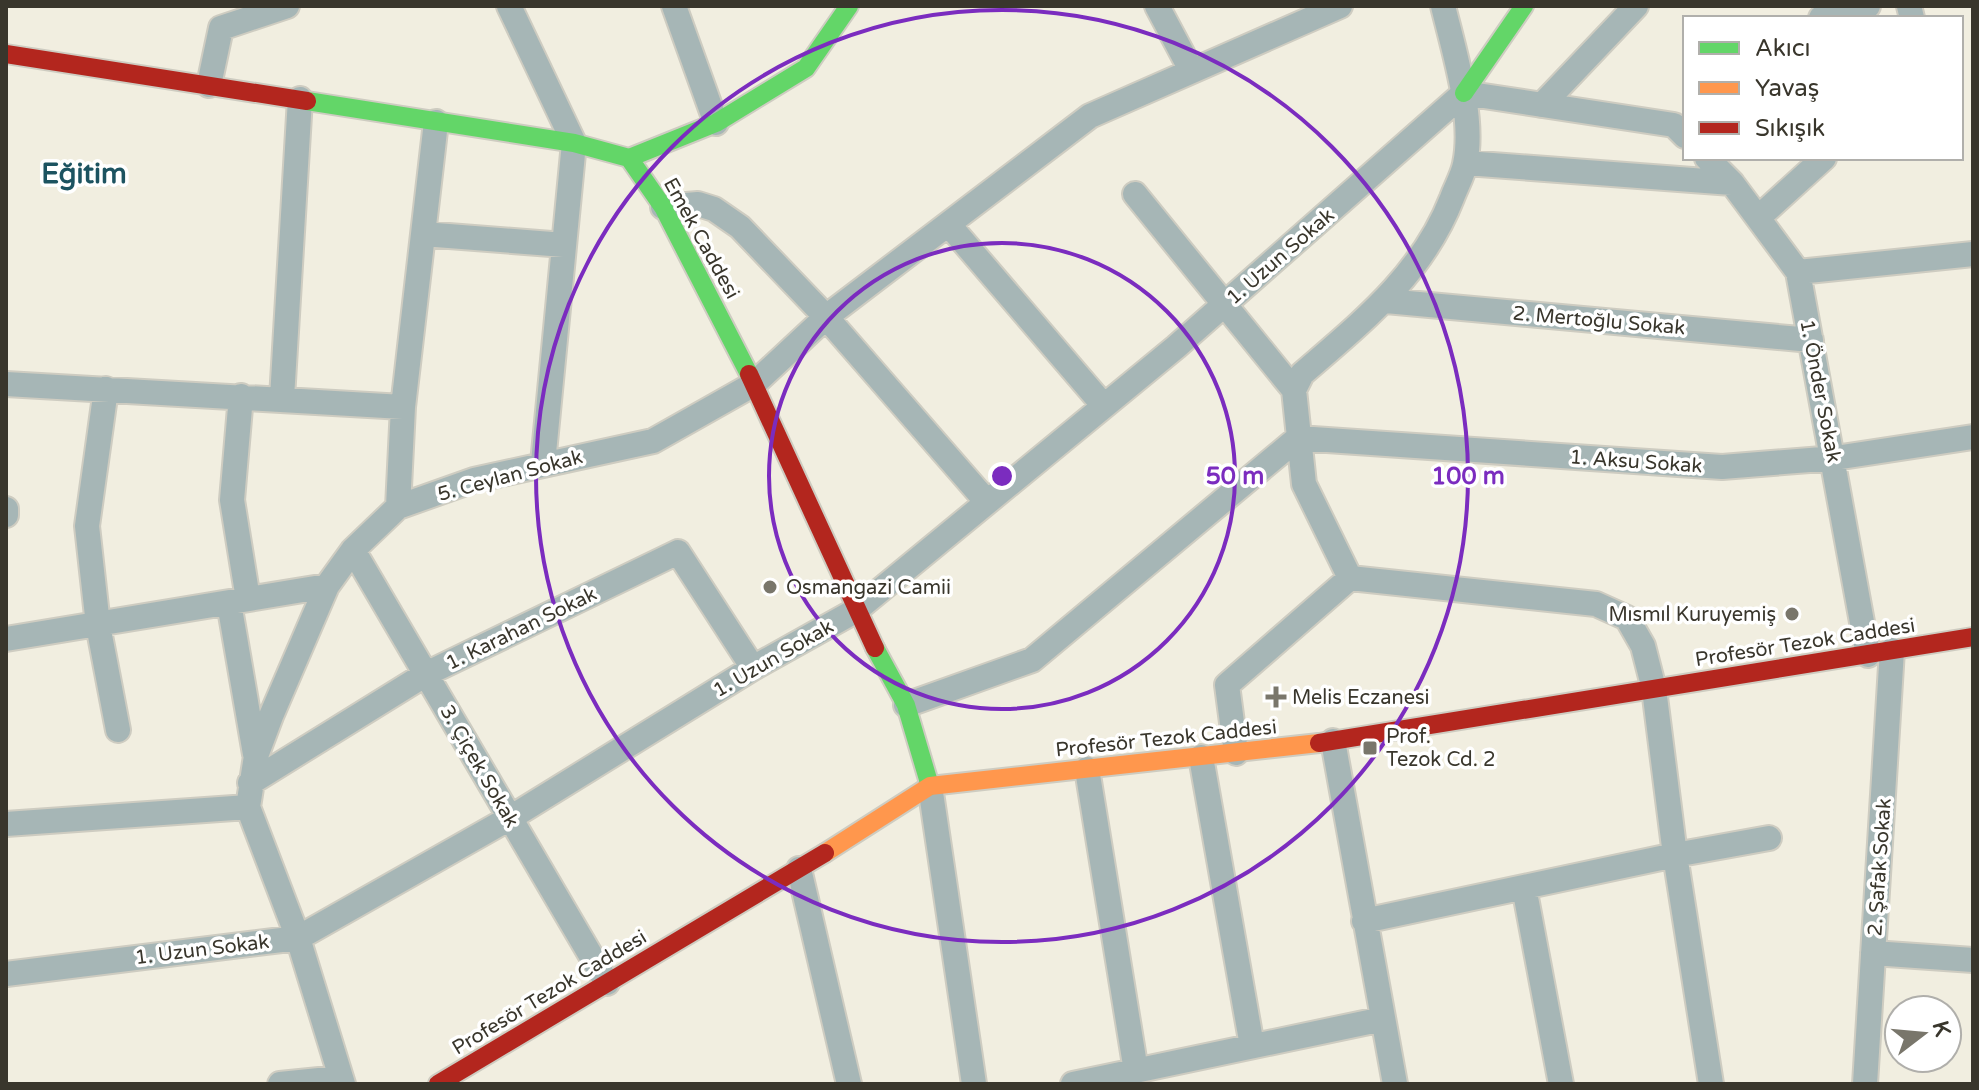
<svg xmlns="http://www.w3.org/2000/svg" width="1979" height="1090" viewBox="0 0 1979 1090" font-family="'Varela Round',sans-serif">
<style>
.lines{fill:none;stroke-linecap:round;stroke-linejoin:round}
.street-casing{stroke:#ceccc1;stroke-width:28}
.fast-casing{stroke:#ceccc1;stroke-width:22}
.slow-casing{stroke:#ceccc1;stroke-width:22}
.jam-casing{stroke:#ceccc1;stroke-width:22}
.street{stroke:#a6b6b6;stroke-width:24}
.fast{stroke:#63d668;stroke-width:18}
.slow{stroke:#ff974d;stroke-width:18}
.jam{stroke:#b3261e;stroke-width:18}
.ring{fill:none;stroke:#7b2cbf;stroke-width:4}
.poi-dot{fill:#79766b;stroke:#fff;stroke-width:3}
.labels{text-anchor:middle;stroke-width:7;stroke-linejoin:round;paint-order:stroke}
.street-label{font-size:20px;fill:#39362c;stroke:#fff}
.poi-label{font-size:20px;fill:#39362c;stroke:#fff;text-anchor:start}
.district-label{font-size:28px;font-weight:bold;fill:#1c5360;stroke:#fff}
.centre{fill:#7b2cbf;stroke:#fff;stroke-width:4}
.ring-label{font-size:24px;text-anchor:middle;font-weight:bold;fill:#7b2cbf;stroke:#fff;stroke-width:7;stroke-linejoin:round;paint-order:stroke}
</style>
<rect width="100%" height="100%" fill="#f1eee0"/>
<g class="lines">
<defs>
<path id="street" d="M509 6 574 143 543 463
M674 6 716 123
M1157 6 1191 70
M1909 6 1912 18
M1821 18 1868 6
M209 85 221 28 287 6
M1464 93 1674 125 1685 136
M1542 105 1636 6
M1707 158 1732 183 1798 272 1868 655
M1466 163 1732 183
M1135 194 1294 390
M663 207 698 204 714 209 740 227 826 317 987 502
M1758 218 1824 158
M949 225 1104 406
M423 234 564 245
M1798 272 1973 254
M1386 301 1811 340
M6 384 403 407
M106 389 87 526 98 625 118 730
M241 396 232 500 248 599
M282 398 300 99
M1298 438 1722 467 1835 458 1973 437
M398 507 403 407 436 122
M6 509V515
M353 550 607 983
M1350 578 1596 604 1627 618 1643 646 1654 689 1675 855 1711 1084
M229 603 255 754
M6 639 327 586
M906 705 1032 660 1298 438
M1333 741 1395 1084
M1236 753 1227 685 1350 578 1304 484 1294 390 1302 374C1362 322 1422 275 1452 198 1456 187 1463 175 1465 164 1475 118 1454 51 1443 6
M1201 757 1252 1046
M1087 769 1136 1071
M250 783 426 674 678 552 753 668
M930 786 974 1084
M6 824 248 807
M799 869 849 1084
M1524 887 1561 1084
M1364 921 1675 855 1769 838
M1873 953 1973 960
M6 974 298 938 510 818 753 668 855 611 1176 347 1464 93
M280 1084 339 1078
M343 1084 298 938 248 807 256 756 271 716 327 586 353 550 398 507 474 480 653 441 754 384 826 317 1090 116 1340 6
M1073 1084 1383 1019
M1865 1084 1892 650"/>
<path id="fast" d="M1464 93 1524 6
M307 101 574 143 629 158 663 207 749 374
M629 158 716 123 806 68 849 6
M875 648 906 705 930 786"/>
<path id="slow" d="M825 853 930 786 1319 743"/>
<path id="jam" d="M6 54 307 101
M749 374 875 648
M1319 743 1973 637
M438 1084 825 853"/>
</defs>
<use href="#street" class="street-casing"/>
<use href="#fast" class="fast-casing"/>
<use href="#slow" class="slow-casing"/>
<use href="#jam" class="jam-casing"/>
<use href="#street" class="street"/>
<use href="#fast" class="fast"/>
<use href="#slow" class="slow"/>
<use href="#jam" class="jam"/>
</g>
<g class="ring">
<circle cx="1002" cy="476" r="233"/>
<circle cx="1002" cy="476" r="466"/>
</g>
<g class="poi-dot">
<circle cx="770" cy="587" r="8"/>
<circle cx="1792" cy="614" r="8"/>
<path d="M1272 685h8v8h8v8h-8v8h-8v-8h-8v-8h8z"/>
<rect x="1362" y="740" width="16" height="16" rx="4"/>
</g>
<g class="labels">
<g class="street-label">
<text transform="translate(702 238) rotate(61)" y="7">Emek Caddesi</text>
<text transform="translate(1280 256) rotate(-41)" y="7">1. Uzun Sokak</text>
<text transform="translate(1599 320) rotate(5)" y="7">2. Mertoğlu Sokak</text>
<text transform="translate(1821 391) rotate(79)" y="7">1. Önder Sokak</text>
<text transform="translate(1636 461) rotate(4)" y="7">1. Aksu Sokak</text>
<text transform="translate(510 475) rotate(-15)" y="7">5. Ceylan Sokak</text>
<text transform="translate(521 628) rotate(-26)" y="7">1. Karahan Sokak</text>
<text transform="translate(1805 642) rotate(-9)" y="7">Profesör Tezok Caddesi</text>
<text transform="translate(773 658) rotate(-30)" y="7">1. Uzun Sokak</text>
<text transform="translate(1166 738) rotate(-6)" y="7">Profesör Tezok Caddesi</text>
<text transform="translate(480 766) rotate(60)" y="7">3. Çiçek Sokak</text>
<text transform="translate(1879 867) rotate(-86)" y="7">2. Şafak Sokak</text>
<text transform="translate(202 949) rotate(-7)" y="7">1. Uzun Sokak</text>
<text transform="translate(549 992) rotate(-31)" y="7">Profesör Tezok Caddesi</text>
</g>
<g class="poi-label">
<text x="786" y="594">Osmangazi Camii</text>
<text x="1776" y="621" text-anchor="end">Mısmıl Kuruyemiş</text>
<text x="1292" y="704">Melis Eczanesi</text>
<text x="1386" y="743">Prof.<tspan x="1386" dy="23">Tezok Cd. 2</tspan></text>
</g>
<g class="district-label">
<text x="84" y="183">Eğitim</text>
</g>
</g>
<circle cx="1002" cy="476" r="12" class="centre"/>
<g class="ring-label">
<text x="1235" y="484">50 m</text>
<text x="1468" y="484">100 m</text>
</g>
<rect width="1979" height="1090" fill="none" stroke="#39362c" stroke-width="16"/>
<rect x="1683" y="16" width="280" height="144" fill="#ffffff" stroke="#b0afab" stroke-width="2"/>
<rect x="1699" y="42" width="40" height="12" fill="#63d668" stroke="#b0afab" stroke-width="2"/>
<text x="1755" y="56" font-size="24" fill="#39362c">Akıcı</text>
<rect x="1699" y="82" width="40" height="12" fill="#ff974d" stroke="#b0afab" stroke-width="2"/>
<text x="1755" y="96" font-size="24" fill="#39362c">Yavaş</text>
<rect x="1699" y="122" width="40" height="12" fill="#b3261e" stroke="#b0afab" stroke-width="2"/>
<text x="1755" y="136" font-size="24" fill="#39362c">Sıkışık</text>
<g transform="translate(1923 1034) rotate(74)"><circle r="38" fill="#ffffff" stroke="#b0afab" stroke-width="2"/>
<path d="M0-6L14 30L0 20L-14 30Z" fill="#79766b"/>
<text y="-12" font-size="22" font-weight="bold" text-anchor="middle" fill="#39362c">K</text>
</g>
</svg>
